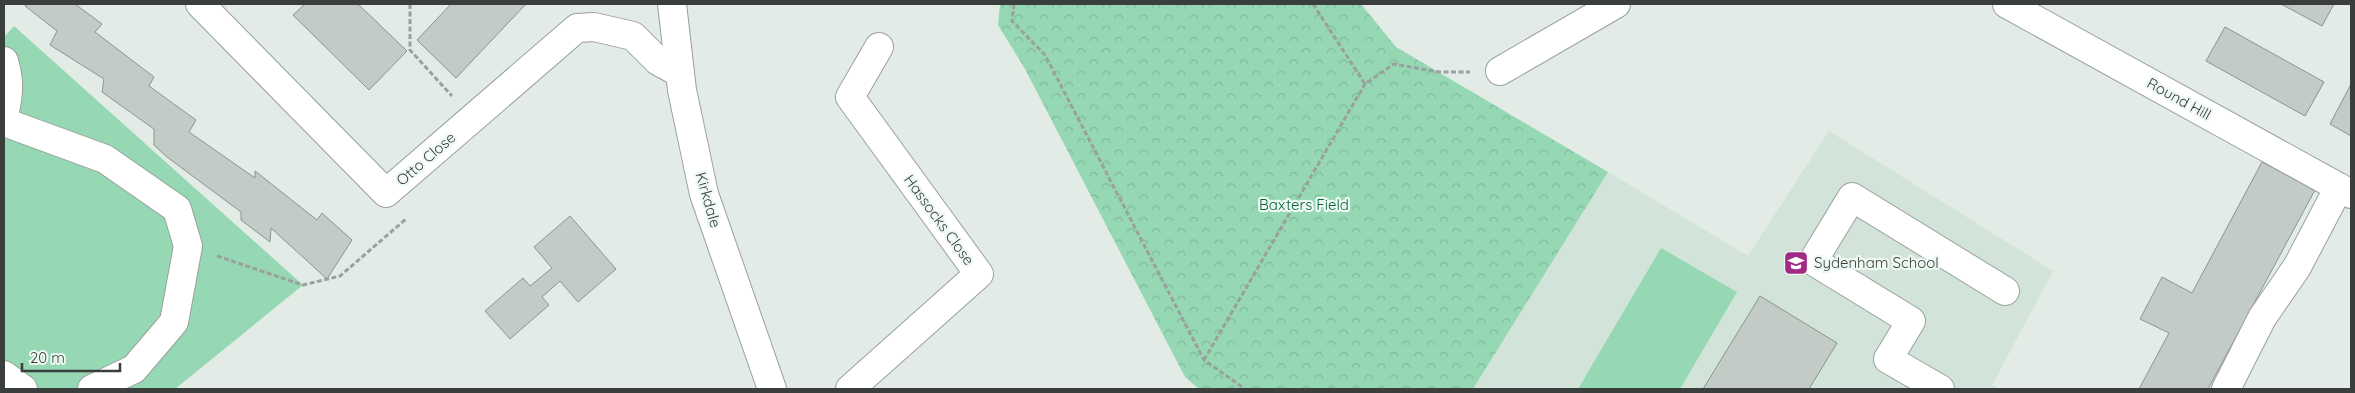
<svg xmlns="http://www.w3.org/2000/svg" width="2355" height="393" viewBox="0 0 2355 393" font-family="Quicksand,sans-serif">
<style>
.built{fill:#d2e3d9}
.grass{fill:#95d8b3}
.park{fill:url(#park-crowns)}
.building{fill:#c2cbc5;stroke:#8b948f}
.lines{fill:none;stroke-linecap:round;stroke-linejoin:round}
.minor-casing{stroke:#99a19c;stroke-width:30}
.path{stroke:#99a09d;stroke-width:3;stroke-dasharray:5 2.5;stroke-linecap:butt}
.minor{stroke:#fff;stroke-width:28}
.labels{text-anchor:middle;stroke-width:4.5;stroke-linejoin:round;paint-order:stroke}
.street-label{font-size:15px;fill:#3a3e3c;stroke:#eff9f3}
.park-label{font-size:15px;fill:#06633f;stroke:#eff9f3}
.poi-label{font-size:15px;fill:#3a3e3c;stroke:#eff9f3;text-anchor:start}
</style>
<defs>
<pattern id="park-crowns" width="20" height="18" patternUnits="userSpaceOnUse" patternTransform="scale(1.25)"><rect width="20" height="18" fill="#95d8b3"/><path d="M2 6a3 3 0 1 1 6 0M12 15a3 3 0 1 1 6 0" fill="none" stroke="#81ba9b"/></pattern>
</defs>
<rect width="100%" height="100%" fill="#e2ebe6"/>
<path class="built" d="M1829 131 2053 271 1992 385 1998 389H1473L1608 172 1748 256Z"/>
<path class="grass" d="M14 26 303 285 175 389H4V37Z
M1661 248 1737 292 1680 389H1578Z"/>
<path class="park" d="M1000 4H1361L1396 47 1608 172 1473 389H1199L1185 377 1025 69 998 25Z"/>
<path class="building" d="M26 4H75L102 24 95 32 154 77 149 86 196 120 189 132 255 178V171L317 220 322 213 352 240 327 279 271 228 270 242 241 220V212L167 157 154 145V129L102 92 104 79 50 45 57 31 25 6Z
M305 4H358L407 51 369 90 293 15Z
M451 4H526L456 78 417 40Z
M2281 4H2334L2322 26Z
M2225 27 2324 82 2305 116 2206 61Z
M2351 84V136L2330 124Z
M2262 162 2315 190 2208 389H2139L2169 333 2140 319 2162 277 2192 293Z
M570 216 616 269 578 302 560 281 542 297 549 305 510 339 485 311 523 278 530 286 552 268 534 247Z
M1760 296 1837 343 1809 389H1703Z"/>
<g class="lines">
<defs>
<path id="minor" d="M200 4 386 193 577 28 594 27 633 36 658 61 680 73
M672 4 682 90 704 194 772 389
M2007 4 2351 194
M4 61C10 81 9 95 4 115
M1500 71 1616 4
M4 122 105 159 177 209 188 246 174 322 134 369 92 389
M4 375 23 389
M850 389 979 274 850 97 879 47
M1940 389 1888 359 1911 321 1813 261 1852 197 2005 291
M2226 389 2262 318 2297 267 2339 187"/>
</defs>
<use href="#minor" class="minor-casing"/>
<path class="path" d="M410 4V50L452 96
M1014 4 1012 21 1045 55 1204 360 1245 389
M1313 4 1365 84
M217 256 303 285 340 276 406 219
M1204 360 1365 84 1394 64 1439 72H1470"/>
<use href="#minor" class="minor"/>
</g>
<defs>
<symbol id="school-square" viewBox="-11 -11 22 22"><rect x="-9" y="-9" width="18" height="18" rx="4" fill="#a02a84" stroke="#eff9f3"/><path d="M0-5L7-2L0 1L-7-2ZM-4 1L0 2.5L4 1V4Q0 6-4 4Z" fill="#fff"/></symbol>
</defs>
<g fill-rule="evenodd">
<use href="#school-square" x="1782" y="249" width="28" height="28"/>
</g>
<g class="labels">
<g class="street-label">
<text transform="translate(2179 99) rotate(29)" y="5">Round Hill</text>
<text transform="translate(426 159) rotate(-41)" y="5">Otto Close</text>
<text transform="translate(708 200) rotate(74)" y="5">Kirkdale</text>
<text transform="translate(939 220) rotate(54)" y="5">Hassocks Close</text>
</g>
<g class="park-label">
<text x="1304" y="210">Baxters Field</text>
</g>
<g class="poi-label">
<text x="1814" y="268">Sydenham School</text>
</g>
</g>
<rect width="2355" height="393" fill="none" stroke="#3a3e3c" stroke-width="10"/>
<path d="M22 363v8h98v-8" fill="none" stroke="#3a3e3c" stroke-width="2.5"/>
<text x="30" y="363" font-size="15" fill="#3a3e3c" stroke="#eff9f3" stroke-width="4" paint-order="stroke">20 m</text>
</svg>
